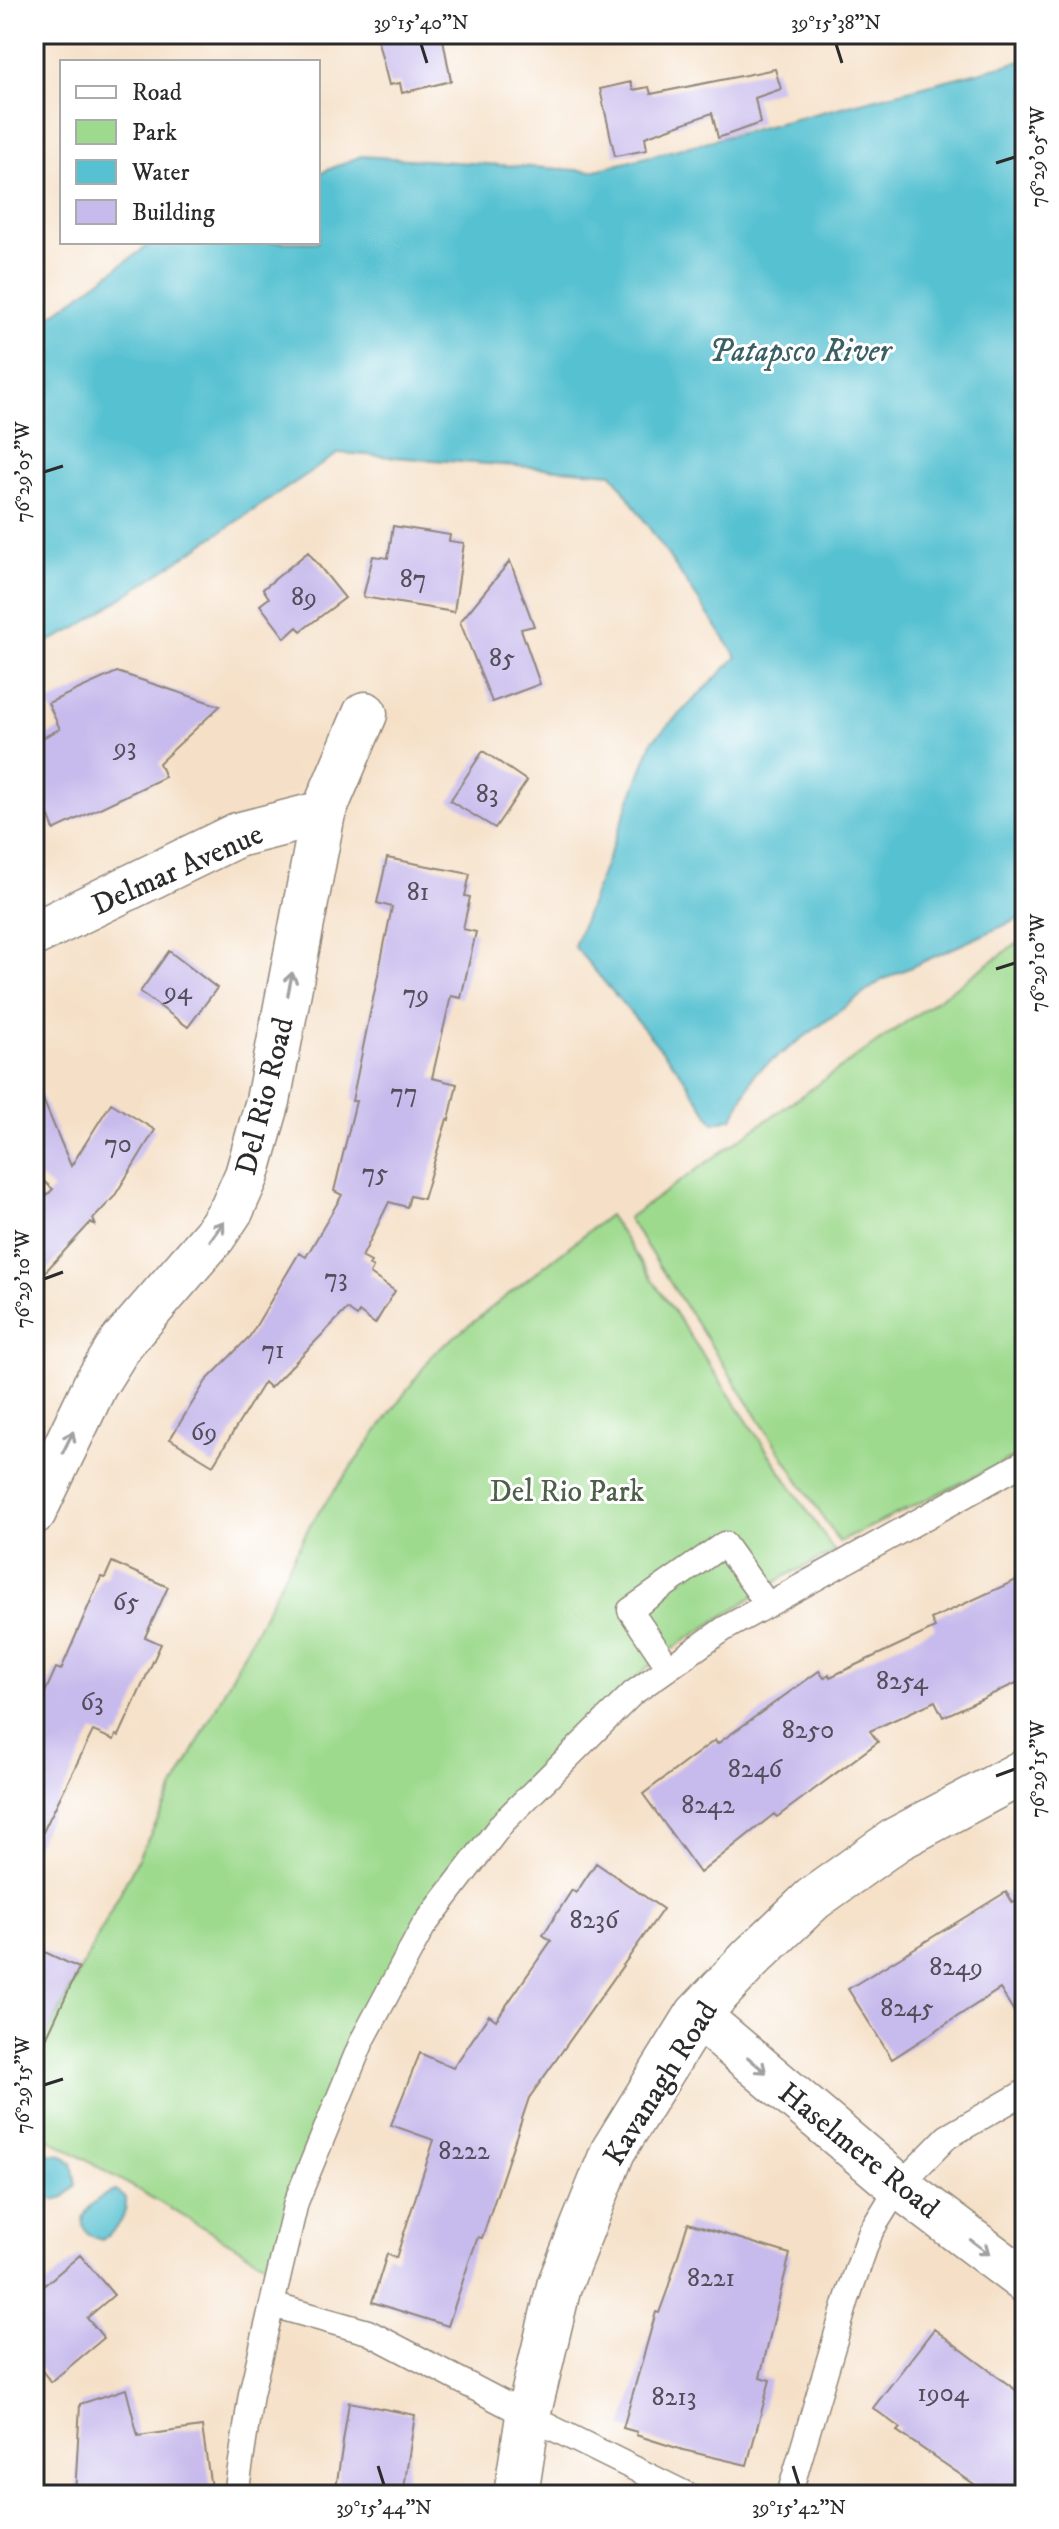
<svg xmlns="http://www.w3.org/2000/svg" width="1059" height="2529" viewBox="0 0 1059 2529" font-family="'IM FELL DW Pica',serif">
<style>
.green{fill:#9eda8e;stroke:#64825c;stroke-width:2}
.water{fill:#56c1d1;stroke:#40767e;stroke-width:2}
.building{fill:#c7baec}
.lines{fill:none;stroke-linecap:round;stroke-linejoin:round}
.lane-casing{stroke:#908679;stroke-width:27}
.street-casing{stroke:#908679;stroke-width:47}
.lane{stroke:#fff;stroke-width:24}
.street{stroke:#fff;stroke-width:44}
.oneway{stroke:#a0a0a0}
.ticks{fill:none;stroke:#2b2b2b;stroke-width:3}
.labels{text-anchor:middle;stroke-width:6;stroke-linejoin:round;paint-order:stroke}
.number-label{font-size:26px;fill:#524f5b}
.street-label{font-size:30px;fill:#2b2b2b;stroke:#fff}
.park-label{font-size:30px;fill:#4e6049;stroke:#fff}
.water-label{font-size:32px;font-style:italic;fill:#3a6065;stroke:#fff}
.neatline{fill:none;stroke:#2b2b2b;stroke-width:3}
.ticks-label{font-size:20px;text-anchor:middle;fill:#2b2b2b}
</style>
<rect width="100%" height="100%" fill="#fff"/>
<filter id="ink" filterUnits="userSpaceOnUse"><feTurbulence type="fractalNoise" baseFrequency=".0125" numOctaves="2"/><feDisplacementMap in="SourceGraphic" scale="16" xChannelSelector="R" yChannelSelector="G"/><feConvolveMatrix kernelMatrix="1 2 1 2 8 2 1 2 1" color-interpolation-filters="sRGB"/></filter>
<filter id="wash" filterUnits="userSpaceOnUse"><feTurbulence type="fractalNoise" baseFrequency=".006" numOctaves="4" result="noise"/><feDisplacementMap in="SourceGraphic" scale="32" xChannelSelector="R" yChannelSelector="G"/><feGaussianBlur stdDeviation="1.8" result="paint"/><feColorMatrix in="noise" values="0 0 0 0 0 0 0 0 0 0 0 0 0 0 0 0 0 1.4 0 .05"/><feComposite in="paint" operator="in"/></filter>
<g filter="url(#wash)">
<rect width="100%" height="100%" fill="#f5e0c7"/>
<path class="green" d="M1025 938V1452L839 1542 628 1218Z
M609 1215 835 1552 787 1575 664 1654 553 1750 444 1884 352 2035 270 2266 34 2130V2060L311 1523 434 1353Z"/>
<path class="water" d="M1025 60V916L882 980 755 1073 733 1118 714 1123 681 1073 574 946 653 740 737 657 612 473 339 453 77 628 34 649V328L153 242H318V174L361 156 592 171Z
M48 2154 63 2155 72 2163 76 2185 65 2197 53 2200 34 2189V2161Z
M116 2191 126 2198C127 2217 118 2229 102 2240 64 2230 90 2197 116 2191Z"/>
<g id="blocks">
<path class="building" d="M376 34H442L451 81 402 93 400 83 389 85Z
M775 69 781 89 755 98 760 123 718 138 712 113 645 137 647 150 615 156 600 89 631 82 633 90 649 87 651 94Z
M393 526 450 535 449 541 464 543 454 612 363 597 373 556 388 558Z
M308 552 345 598 301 631 297 627 285 638 260 605 269 598 263 589Z
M510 561 534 626 521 629 540 684 492 702 460 622Z
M117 672 220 706 159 763 165 777 54 830 49 817 34 825V742L60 729 48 703Z
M483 751 527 781 495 828 450 801Z
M387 858 470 874 465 896 470 897 463 929 476 932 461 998 451 996 432 1078 457 1084 449 1120 447 1119 423 1199 410 1196 407 1207 389 1202 362 1257 371 1262 369 1265 373 1268 370 1274 395 1291 375 1324 359 1312 357 1316 347 1309 270 1388 264 1382 213 1465 170 1439 206 1381 250 1336 299 1253 306 1257 342 1195 334 1191 356 1101H352L392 907 377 903Z
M169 951 217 988 188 1027 140 992Z
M34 1078 71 1166 111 1103 155 1130 114 1197 93 1219 96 1226 91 1222 34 1284V1209L53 1189 34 1173Z
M112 1562 168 1587 145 1637 161 1644 119 1736 116 1735 114 1740 93 1731 34 1850V1717L56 1668 61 1670 101 1577 105 1578Z
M1025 1576V1679L943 1717 935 1701 870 1731 878 1742 777 1817 774 1814 700 1873 643 1794 715 1740 717 1744 819 1671 824 1678 829 1674 830 1677 935 1628 931 1619Z
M596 1863 663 1909 529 2098 482 2238 478 2237 470 2259 448 2326 372 2302 387 2254 396 2258 434 2140 391 2125 420 2053 453 2068 489 2015 496 2020 551 1941 543 1935 572 1890 576 1893Z
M1006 1892 1013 1903 1025 1896V2029L1000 1989 892 2059 848 1989Z
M34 1947 79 1968 34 2064Z
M688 2223 790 2254 760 2377 770 2380 747 2465 683 2450 636 2435 637 2432 623 2428 656 2312 659 2313 667 2291Z
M80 2255 114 2295 87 2318 104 2338 51 2382 34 2361V2294Z
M934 2329 1025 2397V2495H990L897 2431 900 2428 873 2408Z
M126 2389 138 2436 202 2427 212 2495H75L80 2404Z
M349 2402 415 2415 403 2495H335Z"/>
</g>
</g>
<g filter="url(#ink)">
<use href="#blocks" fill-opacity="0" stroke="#908679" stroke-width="2"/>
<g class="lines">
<defs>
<path id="lane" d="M669 1668 630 1610 724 1544 768 1605
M272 2305 368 2332 528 2416 688 2495
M236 2495 251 2394 296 2202 362 2041 423 1927 503 1822 633 1693 724 1629 1025 1462
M789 2495 847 2299 871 2231 899 2186 947 2137 1025 2092"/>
<path id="street" d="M34 934 237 835 323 813
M34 1512 95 1385 122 1342 214 1236 232 1209 247 1175 268 1101 323 813 365 714
M697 2015 899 2186 1025 2281
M516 2495 528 2416 559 2286 613 2151 697 2015 752 1957 813 1899 897 1839 1025 1771"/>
</defs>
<use href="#lane" class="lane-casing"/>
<use href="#street" class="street-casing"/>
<use href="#lane" class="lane"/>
<use href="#street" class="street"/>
</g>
<defs><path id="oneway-shaft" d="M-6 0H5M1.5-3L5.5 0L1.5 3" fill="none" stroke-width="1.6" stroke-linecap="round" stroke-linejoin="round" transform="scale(2)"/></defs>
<g class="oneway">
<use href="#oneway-shaft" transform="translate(290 984) rotate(-79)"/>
<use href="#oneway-shaft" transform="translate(217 1231) rotate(-54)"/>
<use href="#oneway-shaft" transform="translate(68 1442) rotate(-64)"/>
<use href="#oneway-shaft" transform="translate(757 2065) rotate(40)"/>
<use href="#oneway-shaft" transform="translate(980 2247) rotate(37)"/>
</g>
</g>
<path class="ticks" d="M421 44 427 63M836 44 842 63M996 163 1015 157M44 472 63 466M996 969 1015 963M44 1279 63 1272M996 1776 1015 1769M44 2085 63 2079M378 2466 384 2485M793 2466 799 2485"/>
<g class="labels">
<g class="number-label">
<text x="413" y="587">87</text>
<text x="304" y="605">89</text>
<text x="502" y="666">85</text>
<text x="125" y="755">93</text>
<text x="487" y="802">83</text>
<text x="418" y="900">81</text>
<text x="178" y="999">94</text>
<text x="416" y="1002">79</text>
<text x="404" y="1101">77</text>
<text x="118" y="1152">70</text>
<text x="375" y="1181">75</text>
<text x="336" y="1286">73</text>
<text x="273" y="1358">71</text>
<text x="204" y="1440">69</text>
<text x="126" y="1610">65</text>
<text x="902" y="1689">8254</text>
<text x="92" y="1710">63</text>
<text x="808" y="1738">8250</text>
<text x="755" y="1777">8246</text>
<text x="708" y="1813">8242</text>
<text x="594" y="1928">8236</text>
<text x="956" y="1975">8249</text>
<text x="907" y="2016">8245</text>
<text x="464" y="2159">8222</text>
<text x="711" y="2286">8221</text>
<text x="943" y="2401">1904</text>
<text x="674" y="2405">8213</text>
</g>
<g class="street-label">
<text transform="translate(177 869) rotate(-24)" y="10">Delmar Avenue</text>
<text transform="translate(264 1096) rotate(-76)" y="10">Del Rio Road</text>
<text transform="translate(660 2083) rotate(-58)" y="10">Kavanagh Road</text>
<text transform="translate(859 2150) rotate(39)" y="10">Haselmere Road</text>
</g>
<g class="park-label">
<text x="567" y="1501">Del Rio Park</text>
</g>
<g class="water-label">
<text x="800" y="361">Patapsco River</text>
</g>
</g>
<rect width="1059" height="2529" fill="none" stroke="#fff" stroke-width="88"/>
<rect x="60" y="60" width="260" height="184" fill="#ffffff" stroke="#aaaaaa" stroke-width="2"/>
<rect x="76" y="86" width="40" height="12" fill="#ffffff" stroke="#aaaaaa" stroke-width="2"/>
<text x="132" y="100" font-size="24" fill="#2b2b2b">Road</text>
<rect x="76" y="120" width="40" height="24" fill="#9eda8e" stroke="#aaaaaa" stroke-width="2"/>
<text x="132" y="140" font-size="24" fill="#2b2b2b">Park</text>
<rect x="76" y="160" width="40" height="24" fill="#56c1d1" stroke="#aaaaaa" stroke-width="2"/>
<text x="132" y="180" font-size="24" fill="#2b2b2b">Water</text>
<rect x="76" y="200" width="40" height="24" fill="#c7baec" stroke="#aaaaaa" stroke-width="2"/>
<text x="132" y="220" font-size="24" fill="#2b2b2b">Building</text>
<rect x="44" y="44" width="971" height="2441" class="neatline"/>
<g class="ticks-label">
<text x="421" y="29">39°15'40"N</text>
<text x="836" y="29">39°15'38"N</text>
<text transform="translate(1037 157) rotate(-90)" y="7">76°29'05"W</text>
<text transform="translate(22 472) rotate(-90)" y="7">76°29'05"W</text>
<text transform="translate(1037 963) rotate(-90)" y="7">76°29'10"W</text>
<text transform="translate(22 1279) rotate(-90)" y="7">76°29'10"W</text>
<text transform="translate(1037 1769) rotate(-90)" y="7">76°29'15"W</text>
<text transform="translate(22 2085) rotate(-90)" y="7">76°29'15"W</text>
<text x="384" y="2514">39°15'44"N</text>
<text x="799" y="2514">39°15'42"N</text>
</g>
</svg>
